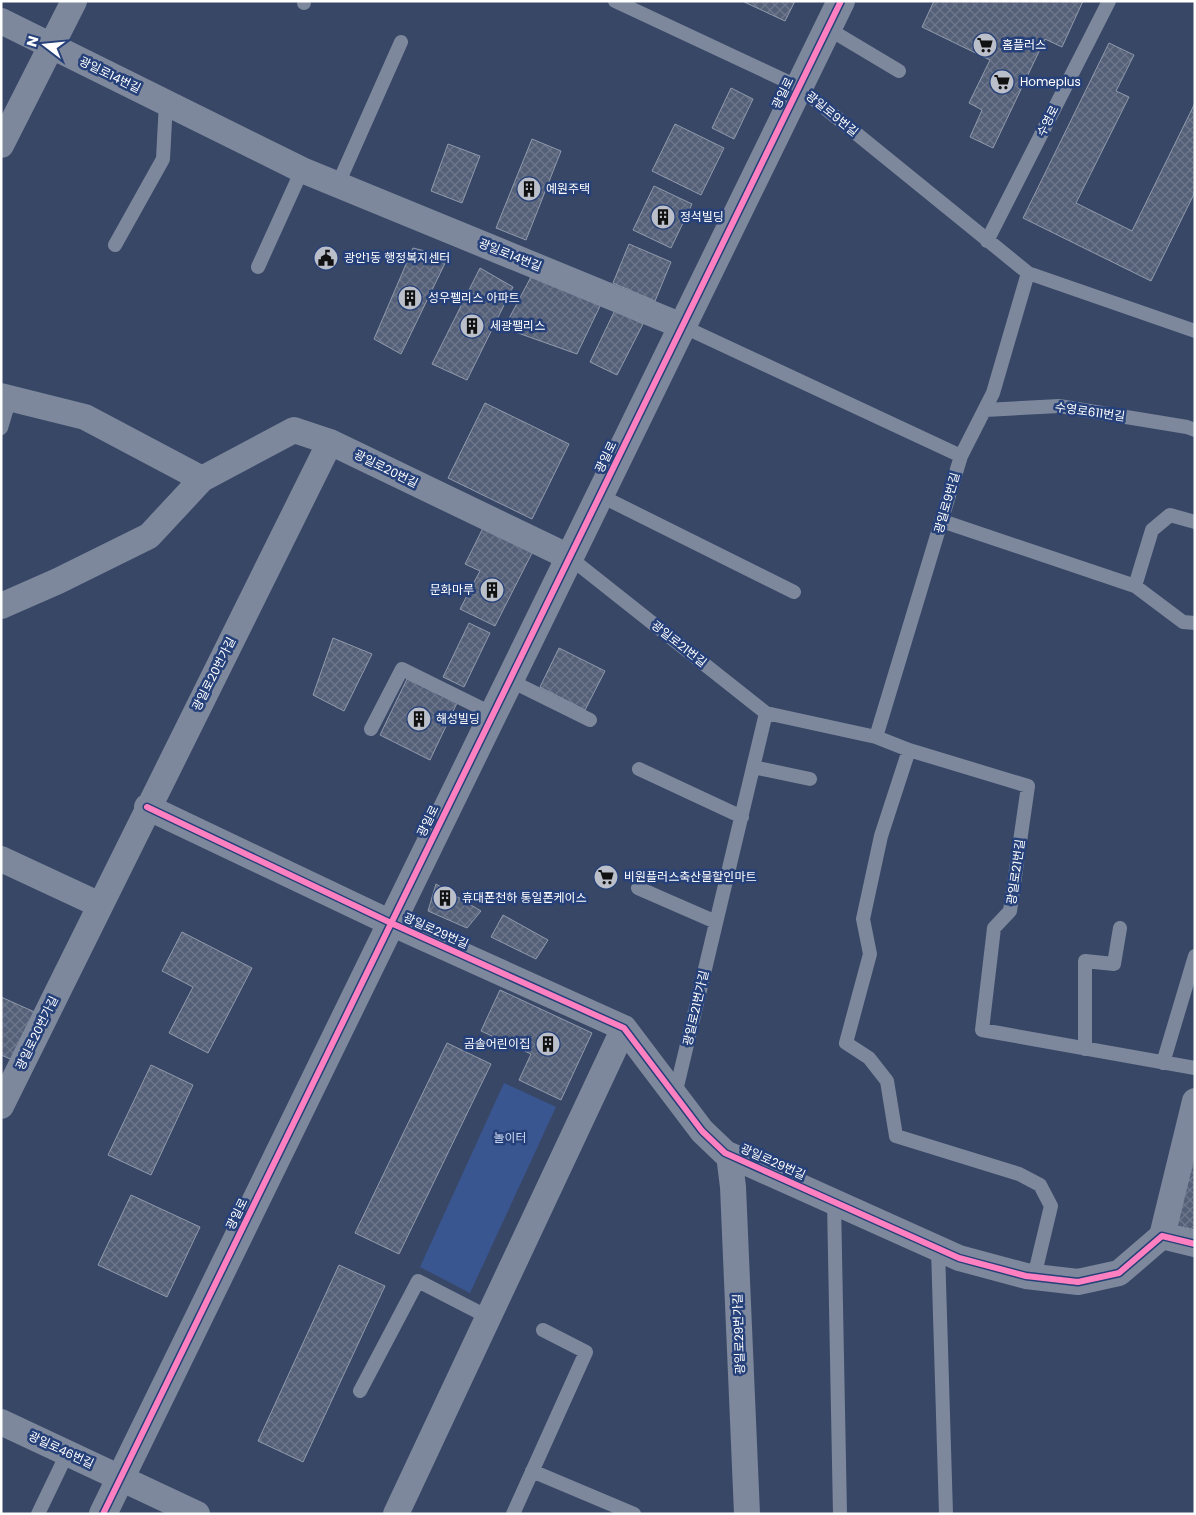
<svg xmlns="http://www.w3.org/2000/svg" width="1196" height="1515" viewBox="0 0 1196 1515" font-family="Poppins,'Noto Sans KR',sans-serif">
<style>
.park{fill:#3a5690}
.building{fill:url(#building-cross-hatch);stroke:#909aac}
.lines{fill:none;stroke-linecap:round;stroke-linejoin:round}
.service{stroke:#7d889d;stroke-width:14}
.minor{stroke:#7d889d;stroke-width:26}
.tertiary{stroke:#7d889d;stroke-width:28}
.cycleway-casing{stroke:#264079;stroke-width:9}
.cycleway{stroke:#ff80c0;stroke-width:6}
.labels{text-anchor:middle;stroke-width:5;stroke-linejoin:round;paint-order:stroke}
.poi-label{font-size:12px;fill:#fff;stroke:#264079;text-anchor:start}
.street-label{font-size:12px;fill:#fff;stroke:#264079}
.park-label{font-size:12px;fill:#cbd8f3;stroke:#264079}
</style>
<defs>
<pattern id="building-cross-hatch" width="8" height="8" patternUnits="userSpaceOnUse" patternTransform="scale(1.25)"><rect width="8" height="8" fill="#545f78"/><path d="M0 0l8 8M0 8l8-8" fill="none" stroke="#6e778c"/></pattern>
</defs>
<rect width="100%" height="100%" fill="#394766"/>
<path class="park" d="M504 1083 556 1107 470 1293 420 1267Z"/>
<path class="building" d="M742 1H795L785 21Z
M934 1H1083L1062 47 1045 39 993 148 970 137 982 110 969 103 990 60 922 27Z
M1109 43 1134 55 1116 91 1129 97 1076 203 1132 231 1195 103V192L1151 281 1023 218Z
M731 88 753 99 734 139 712 128Z
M675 124 724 148 701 195 652 171Z
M532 139 561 151 526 240 496 228Z
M448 144 480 156 462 203 431 191Z
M654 186 692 204 671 248 633 230Z
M629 244 671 262 655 301 613 283Z
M413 248 448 257 401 354 374 339Z
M480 268 513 287 467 380 432 364Z
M532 275 602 302 577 354 504 328Z
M615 310 643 324 617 375 590 362Z
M485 403 569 444 532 519 448 478Z
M484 526 533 551 495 626 460 609 480 571 465 564Z
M469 623 490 633 464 687 443 677Z
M333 638 372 654 344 711 313 695Z
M559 648 605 671 585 710 540 687Z
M407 679 457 703 430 760 380 735Z
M436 884 481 911 467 928 428 911Z
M503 915 548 940 536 959 491 937Z
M182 932 252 968 208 1053 169 1033 193 987 162 971Z
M500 990 592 1033 561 1100 519 1080 531 1054 481 1031Z
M1 997 39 1014 17 1062 1 1055Z
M447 1043 491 1064 399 1254 355 1233Z
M151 1065 193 1085 151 1175 108 1155Z
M1195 1152V1230L1176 1226Z
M131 1195 200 1227 167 1297 98 1265Z
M339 1265 385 1286 303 1462 258 1441Z"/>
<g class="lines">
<path class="service" d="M304 1V3
M615 1 799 87 1028 273 1195 331
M827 28 899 71
M338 184 401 42
M987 241 1109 1
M115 245 163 159 166 102
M258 267 302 170
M682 326 961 456
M985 410 1059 406 1187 427 1195 430
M1 428 10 398
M599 495 794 592
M942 521 1135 586 1183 622 1195 623
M569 557 766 713 876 737 909 750 881 836 863 919 870 954 846 1043 869 1058 887 1081 896 1136 1019 1174 1040 1185 1051 1206 1034 1277
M1135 586 1152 530 1170 515 1195 522
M509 680 590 720
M371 729 402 669 493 714
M876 737 961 456 993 393 1028 273
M909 750 1028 786 1010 911 994 928 982 1030 1195 1068
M753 767 810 779
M639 769 742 817
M638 888 716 922
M1085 1049V961L1114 964 1120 928
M1163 1063 1195 956
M675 1095 766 713
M834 1202 840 1514
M938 1249 946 1514
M360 1391 418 1281 488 1317
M532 1471 634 1514
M38 1514 62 1464
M513 1514 586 1352 543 1330"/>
<path class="minor" d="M1 21 302 170 682 326
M1 145 74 1
M1 396 85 417 202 479
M1 606 58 581 149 536 202 479 294 430 330 442 569 557
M147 807 391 923 624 1028 702 1131 725 1153 959 1258 1026 1276 1078 1282 1119 1273 1162 1236 1195 1244
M1 859 100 905
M1 1106 330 442
M729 1155 733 1187 747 1514
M1162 1236 1195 1101
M1 1422 197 1514
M396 1514 624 1028"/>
<path class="tertiary" d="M103 1514 841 1"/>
<defs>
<path id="cycleway" d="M147 807 391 923 624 1028 702 1131 725 1153 959 1258 1026 1276 1078 1282 1119 1273 1162 1236 1195 1244
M103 1514 841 1"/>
</defs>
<use href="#cycleway" class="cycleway-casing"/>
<use href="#cycleway" class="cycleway"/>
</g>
<defs>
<symbol id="supermarket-disc" viewBox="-11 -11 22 22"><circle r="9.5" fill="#babfc9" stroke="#264079"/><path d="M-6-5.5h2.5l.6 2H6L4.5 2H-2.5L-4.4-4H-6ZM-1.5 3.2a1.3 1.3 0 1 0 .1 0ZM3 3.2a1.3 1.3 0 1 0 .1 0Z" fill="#111"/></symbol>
<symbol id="building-disc" viewBox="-11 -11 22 22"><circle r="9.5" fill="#babfc9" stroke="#264079"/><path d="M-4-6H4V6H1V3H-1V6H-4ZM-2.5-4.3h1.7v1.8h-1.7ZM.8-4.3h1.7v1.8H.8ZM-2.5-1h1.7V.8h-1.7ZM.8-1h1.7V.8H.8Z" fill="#111"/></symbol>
<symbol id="civic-disc" viewBox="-11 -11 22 22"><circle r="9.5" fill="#babfc9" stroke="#264079"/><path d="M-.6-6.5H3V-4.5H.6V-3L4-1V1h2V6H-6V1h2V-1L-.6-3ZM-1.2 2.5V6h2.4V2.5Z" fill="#111"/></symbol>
</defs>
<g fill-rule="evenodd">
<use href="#supermarket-disc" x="971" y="31" width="28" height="28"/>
<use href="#supermarket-disc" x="988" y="68" width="28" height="28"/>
<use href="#building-disc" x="515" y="175" width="28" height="28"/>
<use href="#building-disc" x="649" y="203" width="28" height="28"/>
<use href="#civic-disc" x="312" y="244" width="28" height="28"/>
<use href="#building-disc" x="396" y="284" width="28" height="28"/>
<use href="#building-disc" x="458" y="312" width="28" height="28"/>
<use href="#building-disc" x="478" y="576" width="28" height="28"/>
<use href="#building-disc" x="405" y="705" width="28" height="28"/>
<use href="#supermarket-disc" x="592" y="863" width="28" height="28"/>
<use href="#building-disc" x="431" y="884" width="28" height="28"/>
<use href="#building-disc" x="534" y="1030" width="28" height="28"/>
</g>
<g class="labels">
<g class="poi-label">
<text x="1002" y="49">홈플러스</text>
<text x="1020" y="86">Homeplus</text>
<text x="546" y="193">예원주택</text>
<text x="680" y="221">정석빌딩</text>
<text x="344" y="262">광안1동 행정복지센터</text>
<text x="428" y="302">성우펠리스 아파트</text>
<text x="490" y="330">세광팰리스</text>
<text x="474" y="594" text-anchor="end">문화마루</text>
<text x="436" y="723">해성빌딩</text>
<text x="624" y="881">비원플러스축산물할인마트</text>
<text x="462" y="902">휴대폰천하 통일폰케이스</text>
<text x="530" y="1048" text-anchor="end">곰솔어린이집</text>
</g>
<g class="street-label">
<text transform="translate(110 75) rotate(26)" y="4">광일로14번길</text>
<text transform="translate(783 93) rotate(-64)" y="4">광일로</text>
<text transform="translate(832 114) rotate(39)" y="4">광일로9번길</text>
<text transform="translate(1048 121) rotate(-63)" y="4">수영로</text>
<text transform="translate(510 255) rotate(22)" y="4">광일로14번길</text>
<text transform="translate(1090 412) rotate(8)" y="4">수영로611번길</text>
<text transform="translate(606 457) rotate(-64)" y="4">광일로</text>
<text transform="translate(386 469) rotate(26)" y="4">광일로20번길</text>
<text transform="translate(947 503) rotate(-74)" y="4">광일로9번길</text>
<text transform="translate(679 644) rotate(38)" y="4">광일로21번길</text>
<text transform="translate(214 674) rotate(-63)" y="4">광일로20번가길</text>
<text transform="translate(428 821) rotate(-64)" y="4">광일로</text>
<text transform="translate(1016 872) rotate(-82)" y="4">광일로21번길</text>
<text transform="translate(436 931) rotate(24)" y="4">광일로29번길</text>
<text transform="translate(696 1008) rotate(-77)" y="4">광일로21번가길</text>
<text transform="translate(37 1033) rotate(-64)" y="4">광일로20번가길</text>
<text transform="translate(773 1162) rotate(24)" y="4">광일로29번길</text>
<text transform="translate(237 1214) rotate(-64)" y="4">광일로</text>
<text transform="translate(739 1334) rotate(-92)" y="4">광일로29번가길</text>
<text transform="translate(61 1450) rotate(25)" y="4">광일로46번길</text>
</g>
<g class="park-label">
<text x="510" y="1142">놀이터</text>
</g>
</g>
<rect width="1196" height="1515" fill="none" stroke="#ffffff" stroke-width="5"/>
<g transform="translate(45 45) rotate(286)" stroke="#264079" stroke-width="4" paint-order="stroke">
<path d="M0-4L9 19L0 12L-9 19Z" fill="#ffffff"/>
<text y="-8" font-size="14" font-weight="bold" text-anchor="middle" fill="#ffffff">N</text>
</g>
</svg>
